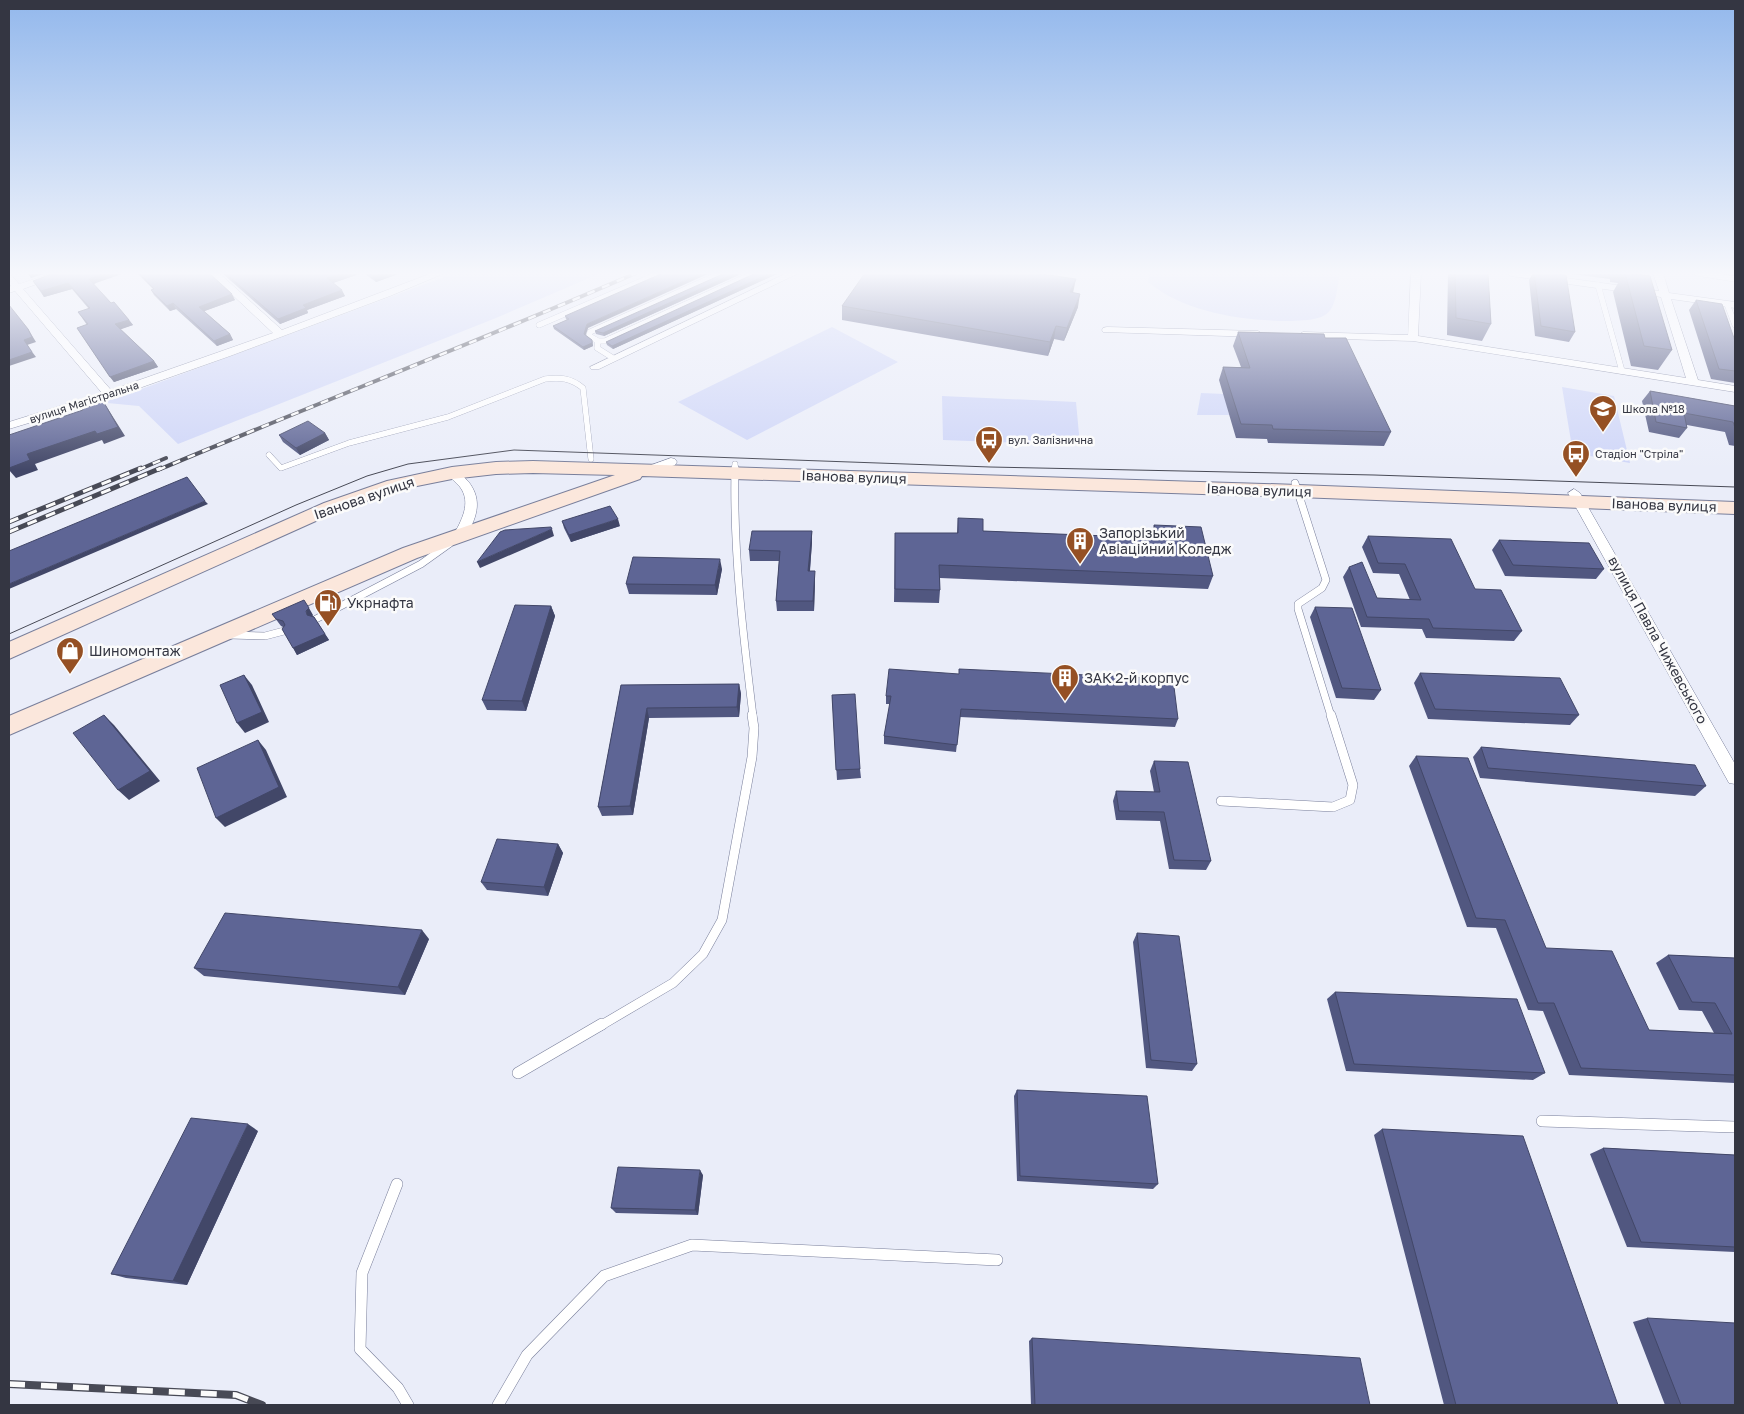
<svg xmlns="http://www.w3.org/2000/svg" width="1744" height="1414" viewBox="0 0 1744 1414" font-family="'Golos Text',sans-serif">
<style>
.green{fill:#cfd6f8}
.lines{fill:none;stroke-linecap:round;stroke-linejoin:round}
.lane-far3-casing{stroke:#797f9b;stroke-width:6}
.lane-far2-casing{stroke:#797f9b;stroke-width:8}
.lane-far1-casing{stroke:#797f9b;stroke-width:10}
.lane-casing{stroke:#797f9b;stroke-width:12}
.street-casing{stroke:#797f9b;stroke-width:1}
.secondary-casing{stroke:#797f9b;stroke-width:2}
.lane-far3{stroke:#fff;stroke-width:5.5}
.lane-far2{stroke:#fff;stroke-width:7}
.lane-far1{stroke:#fff;stroke-width:9}
.lane{stroke:#fff;stroke-width:11}
.street{fill:#fff;fill-rule:evenodd}
.secondary{fill:#fbe7dc;fill-rule:evenodd}
.tram{stroke:#484a56;stroke-width:1}
.rail-far2-casing{stroke:#484a56;stroke-width:4}
.rail-far1-casing{stroke:#484a56;stroke-width:5}
.rail-casing{stroke:#484a56;stroke-width:8}
.rail-far2{stroke:#fbfbfb;stroke-width:2.5;stroke-dasharray:8;stroke-linecap:butt}
.rail-far1{stroke:#fbfbfb;stroke-width:3;stroke-dasharray:10;stroke-linecap:butt}
.rail{stroke:#fbfbfb;stroke-width:5.5;stroke-dasharray:16;stroke-linecap:butt}
.wall{fill:#515780}
.shaded-wall{fill:#424768}
.building{fill:#5e6595;stroke:#424768}
.labels{text-anchor:middle;stroke-width:5;stroke-linejoin:round;paint-order:stroke}
.far-street-label{font-size:11px;fill:#343642;stroke:#fbfbfb}
.far-poi-label{font-size:11px;fill:#343642;stroke:#fbfbfb;text-anchor:start}
.street-label{font-size:14px;fill:#343642;stroke:#fbfbfb}
.poi-label{font-size:14px;fill:#343642;stroke:#fbfbfb;text-anchor:start}
</style>
<rect width="100%" height="100%" fill="#eaedf9"/>
<path class="green" d="M455 273H601L496 318 178 444 139 406 97 402 120 397Z
M1149 273H1340C1337 286 1337 308 1325 315 1315 321 1301 320 1291 321 1244 321 1185 313 1148 282Z
M832 327 898 362 747 440 678 402Z
M1562 387 1614 396 1630 463 1573 453Z
M1201 393 1224 394 1229 415H1197Z
M942 396 1076 402 1080 445 943 440Z"/>
<g class="lines">
<defs>
<path id="lane-far3" d="M721 273 590 332 589 336 598 341H605L754 273
M1697 273 1735 279
M1598 285 1622 371
M1727 304 1735 325
M539 325 660 273
M598 341 597 348 613 358
M269 455 281 468 349 443 448 417 545 379C560 377 571 378 583 388L591 459
M735 470V464"/>
<path id="lane-far2" d="M735 468C733 551 743 634 753 716
M1295 483 1326 580 1322 588 1298 604V609L1331 716
M316 619 421 564 449 544
M230 635 265 636 284 631"/>
<path id="lane-far1" d="M1221 801 1333 807 1350 800 1353 785 1331 715
M600 1026 673 983 703 954 722 920 752 757 754 728 752 715"/>
<path id="lane" d="M518 1073 602 1024
M1542 1121 1735 1127
M397 1184 362 1273 360 1349 398 1388 408 1405
M498 1405 527 1355 604 1276 692 1245 997 1260"/>
<path id="street" d="M53 273H67L23 289 111 390 273 333 209 273H219L282 330 432 273H445L390 296 230 356 114 397 9 429V422L102 393 15 291 9 293V287L11 286 9 284V275L12 276 19 284Z
M787 273H799L599 369H591L590 367Z
M1411 273H1421L1418 336 1686 378 1661 297 1511 276 1506 273H1530L1659 291 1653 273H1663L1669 293 1735 302V308L1671 299 1698 380 1735 386V392L1413 341 1303 338 1298 335 1303 332 1408 335Z
M1107 327 1258 331 1263 334 1258 337 1103 332 1102 330 1103 328Z
M671 458 675 459 677 462 675 465 647 475 641 471 643 468Z
M452 469C458 471 463 476 468 481 484 501 476 520 464 539L459 540 453 536C461 521 472 503 460 487 456 482 450 478 446 473Z
M1574 489 1580 493 1735 764V784L1729 783 1568 493Z"/>
<path id="secondary" d="M533 461 1298 485 1735 502V514L1298 497 642 476 640 479 417 558 9 735V716L403 548 615 475 533 473 496 474 452 479 397 490 338 511 9 659V642L324 503 387 481 452 467 496 462Z"/>
</defs>
<use href="#lane-far3" class="lane-far3-casing"/>
<use href="#lane-far2" class="lane-far2-casing"/>
<use href="#lane-far1" class="lane-far1-casing"/>
<use href="#lane" class="lane-casing"/>
<use href="#street" class="street-casing"/>
<use href="#secondary" class="secondary-casing"/>
<use href="#lane-far3" class="lane-far3"/>
<use href="#lane-far2" class="lane-far2"/>
<use href="#lane-far1" class="lane-far1"/>
<use href="#lane" class="lane"/>
<use href="#street" class="street"/>
<use href="#secondary" class="secondary"/>
<path class="tram" d="M9 634 296 505 367 476 408 464 514 450 990 467 1374 475 1735 487"/>
<defs>
<path id="rail-far2" d="M138 470 166 458
M158 470C317 403 478 342 636 273"/>
<path id="rail-far1" d="M9 522 141 468
M9 532 161 468"/>
<path id="rail" d="M9 1384 236 1395 262 1405"/>
</defs>
<use href="#rail-far2" class="rail-far2-casing"/>
<use href="#rail-far1" class="rail-far1-casing"/>
<use href="#rail" class="rail-casing"/>
<use href="#rail-far2" class="rail-far2"/>
<use href="#rail-far1" class="rail-far1"/>
<use href="#rail" class="rail"/>
</g>
<path class="wall" d="M137 273H209L235 300 204 311 230 334 233 340 217 346 176 309 170 311 154 295 151 290 153 289Z
M222 273H362L333 283 345 296 307 310 308 313 280 324Z
M364 273H401L376 282Z
M743 273 604 336 596 334 595 331Z
M779 273 613 349 607 345 606 342 756 274Z
M1448 273H1488L1491 324 1482 341 1447 335Z
M1533 273H1560L1559 274 1575 332 1569 342 1535 336 1529 280Z
M1564 273H1644L1642 275 1672 350 1658 370 1631 366 1613 292 1618 283 1610 282V279Z
M33 281 96 283 93 284 111 303 129 320 133 325 120 329 154 361 158 367 114 382 77 328 87 325 78 312 89 309 72 289 44 297Z
M1073 293 1078 307 1064 341 1054 339 1048 356 842 320V306Z
M1696 300 1735 341V383L1711 379 1689 310Z
M565 316 588 328 585 335 592 340 593 346 584 350 554 329 553 326 567 320 566 319Z
M1238 332 1325 338 1391 432 1384 446 1268 443 1267 439 1236 438 1219 380 1223 367H1241L1233 346Z
M1650 391 1735 406V446L1729 445 1725 432 1687 425V428L1679 438 1649 432 1642 401Z
M325 433 329 440 300 455 283 442 279 435Z
M958 518 983 531 1150 538 1154 525 1213 576 1208 589 940 578V590L939 603 894 602 895 533H957Z
M562 521 620 526 571 542 564 528Z
M812 531V542L810 571 815 581 814 611H777L776 601 779 561H750L749 550Z
M1368 536 1475 589 1522 631 1514 641 1426 638 1422 629 1361 627 1343 577 1349 567 1377 598 1410 600 1399 574 1373 573 1362 547Z
M1499 540 1604 569 1596 579 1505 576 1492 550Z
M722 569 717 595 629 594 626 584Z
M551 606 555 616 526 711 487 710 482 700Z
M1315 607 1381 690 1374 700 1336 698 1310 617Z
M272 614 313 615 312 616 314 617 329 640 297 655 283 627 281 626Z
M959 669 1178 719 1175 727 960 717 956 752 884 744V736L890 704H886V696L959 674Z
M1420 673 1579 715 1570 725 1428 719 1414 683Z
M739 684 741 694 739 717 649 718 633 815 602 816 598 807 621 685Z
M832 695 860 769 861 778 837 780Z
M1481 747 1706 786 1695 796 1480 778 1473 757Z
M1416 756 1546 948 1649 1030 1714 1033 1702 1011 1679 1010 1656 963 1668 955 1735 958V1083L1569 1075 1543 1011 1528 1010 1496 928 1467 927 1409 766Z
M1154 761 1211 861 1206 870 1169 869 1160 821 1116 820 1113 801 1116 791 1154 792 1150 771Z
M558 844 563 853 548 896 487 890 481 882Z
M1137 933 1197 1064 1192 1071 1146 1068 1133 942Z
M429 939 405 995 204 976 194 968Z
M1335 992 1545 1073 1533 1080 1346 1071 1327 999Z
M1017 1090 1158 1184 1153 1189 1017 1181 1014 1096Z
M1382 1129 1618 1405H1444L1374 1135Z
M258 1131 187 1285 126 1278 111 1274Z
M1603 1148 1735 1155V1252L1627 1247 1590 1154Z
M703 1175 698 1215 616 1213 611 1208Z
M1647 1318 1735 1405H1665L1633 1322Z
M1032 1338 1370 1405H1031L1029 1341Z"/>
<path class="shaded-wall" d="M27 273H47L31 278Z
M105 273H125L96 283 92 285 89 279Z
M344 273H362L330 284 327 278Z
M383 273H401L376 282 373 276Z
M702 273H710L588 328 585 337 584 334 587 324Z
M735 273H743L604 336 603 333Z
M771 273H779L613 349 612 346Z
M1076 279 1073 293 1070 292Z
M68 283 72 289 44 297 41 291Z
M342 290 345 296 307 310 308 313 280 324 278 319 303 305Z
M232 294 235 300 202 312 199 307Z
M1080 294 1078 307 1064 341 1067 328Z
M173 303 176 309 170 311 167 306Z
M129 320 133 325 119 330 115 324Z
M1056 326 1054 339 1048 356 1050 342Z
M28 329 36 342 27 345 36 357 9 366V360L24 340Z
M230 334 233 340 217 346 214 341Z
M592 340 593 346 584 350 583 347Z
M154 361 158 367 114 382 110 377Z
M103 401 125 436 104 444 102 440 35 464 38 470 16 478 9 470V468L27 454Z
M325 433 329 440 300 455 296 448Z
M205 501 208 504 9 589V584Z
M618 519 620 526 571 542 569 535Z
M552 529 554 536 480 568 477 562Z
M812 531V542L809 581 808 571Z
M720 559 722 569 717 595 715 585Z
M815 571V581L814 611 813 601Z
M551 606 555 616 526 711 522 701Z
M309 608 313 615 311 618 307 615 306 611Z
M325 634 329 640 297 655 293 648Z
M244 675 252 685 269 722 245 733 237 723Z
M739 684 741 694 739 717 737 707Z
M647 708 649 718 633 815 630 806Z
M104 715 114 725 160 781 129 800 118 790Z
M258 740 266 750 287 797 225 827 216 818Z
M558 844 563 853 548 896 544 887Z
M422 930 429 939 405 995 398 987Z
M248 1124 258 1131 187 1285 173 1281Z
M700 1170 703 1175 698 1215 695 1210Z"/>
<path class="building" d="M54 273H105L89 279 111 303 114 302 129 320 115 324 154 361 110 377 77 328 88 324 78 312 90 308 68 283 41 291 33 281Z
M139 273H209L232 294 199 307 230 334 214 341 173 303 167 306 151 290 154 289Z
M225 273H344L327 278 342 290 303 305 306 308 278 319Z
M369 273H383L373 276Z
M663 273H702L587 324 584 334 592 340V343L583 347 553 326 569 319 565 316Z
M723 273H735L603 333 595 331 723 274Z
M756 273H771L612 346 606 342Z
M865 273H1035L1076 279 1070 292 1080 294 1067 328 1056 326 1050 342 842 306Z
M1455 273H1488L1491 324 1456 318Z
M1534 273H1552L1566 275 1575 332 1541 326Z
M1625 273 1650 276 1672 350 1644 346Z
M1696 300 1722 304 1735 341V371L1719 369Z
M9 305 28 329 32 337 24 340 32 352 9 360Z
M1238 332 1324 334 1325 338H1346L1391 432 1273 429 1272 425 1241 424 1223 367 1250 368Z
M1650 391 1735 406V428L1733 422 1684 413 1687 428 1656 422Z
M103 401 118 427 97 434 95 431 27 454 30 460 9 468V435L83 410 82 409Z
M308 421 325 433 296 448 279 435Z
M187 477 205 501 9 584V551Z
M610 506 618 519 569 535 562 521Z
M958 518 983 519V531L1157 538 1154 525 1201 527 1213 576 939 565 940 590 895 589V533H958Z
M551 527 552 529 477 562 500 532 505 530Z
M752 531H812L808 571H815L813 601H776L780 551 749 550Z
M1368 536 1451 539 1475 589 1501 590 1522 631 1433 628 1429 619 1367 617 1349 567 1362 562 1377 598 1421 600 1405 564 1378 563Z
M1499 540 1589 543 1604 569 1513 565Z
M633 557 720 559 715 585 626 584Z
M304 600 309 608 306 611 307 615 314 617 325 634 293 648 282 629 285 625 283 621 276 619 272 614Z
M515 605 551 606 522 701 482 700Z
M1315 607 1352 608 1381 690 1342 688Z
M889 669 959 674V669L1173 679 1178 719 961 709 957 745 884 736 891 696H886Z
M1420 673 1560 678 1579 715 1435 709Z
M244 675 262 712 237 723 220 685Z
M739 684 737 707 647 708 630 806 598 807 621 685Z
M855 694 860 769 836 770 832 695Z
M104 715 150 771 118 790 73 733Z
M258 740 279 787 216 818 197 768Z
M1481 747 1695 765 1706 786 1488 768Z
M1416 756 1468 758 1546 948 1612 951 1649 1030 1732 1034 1715 1003 1692 1002 1668 955 1735 958V1075L1581 1068 1554 1003H1538L1505 920 1476 918Z
M1154 761 1188 762 1211 861 1174 860 1164 812 1119 811 1116 791 1160 792Z
M497 839 558 844 544 887 481 882Z
M225 913 422 930 398 987 194 968Z
M1137 933 1179 936 1197 1064 1151 1060Z
M1335 992 1517 999 1545 1073 1354 1064Z
M1017 1090 1147 1096 1158 1184 1020 1176Z
M191 1118 248 1124 173 1281 111 1274Z
M1382 1129 1523 1136 1618 1405H1456Z
M1603 1148 1735 1155V1247L1641 1242Z
M618 1167 700 1170 695 1210 611 1208Z
M1647 1318 1735 1323V1405H1681Z
M1032 1338 1360 1358 1370 1405H1035Z"/>
<linearGradient id="sky" x2="0" y2="1"><stop stop-color="#93b8ec"/><stop offset="0.58" stop-color="#f6f7fc"/><stop offset="1" stop-color="#f6f7fc" stop-opacity="0"/></linearGradient>
<rect width="1744" height="471" fill="url(#sky)"/>
<defs>
<symbol id="school-pin" viewBox="-11 -11 22 30"><path d="M0 17L-7.5 6A9.5 9.5 0 1 1 7.5 6Z" fill="#955024" stroke="#fbfbfb"/><path d="M0-5L7-2L0 1L-7-2ZM-4 1L0 2.5L4 1V4Q0 6-4 4Z" fill="#fff"/></symbol>
<symbol id="bus-pin" viewBox="-11 -11 22 30"><path d="M0 17L-7.5 6A9.5 9.5 0 1 1 7.5 6Z" fill="#955024" stroke="#fbfbfb"/><path d="M-5-6H5V4H4V6H2V4H-2V6H-4V4H-5ZM-3.5-4V0h7V-4ZM-3.5 1.2v1.5H-2V1.2ZM2 1.2v1.5H3.5V1.2Z" fill="#fff"/></symbol>
<symbol id="building-pin" viewBox="-11 -11 22 30"><path d="M0 17L-7.5 6A9.5 9.5 0 1 1 7.5 6Z" fill="#955024" stroke="#fbfbfb"/><path d="M-4-6H4V6H1V3H-1V6H-4ZM-2.5-4.3h1.7v1.8h-1.7ZM.8-4.3h1.7v1.8H.8ZM-2.5-1h1.7V.8h-1.7ZM.8-1h1.7V.8H.8Z" fill="#fff"/></symbol>
<symbol id="fuel-pin" viewBox="-11 -11 22 30"><path d="M0 17L-7.5 6A9.5 9.5 0 1 1 7.5 6Z" fill="#955024" stroke="#fbfbfb"/><path d="M-5.5-6h7V0h2V4h1.3V-2.5L3-4.5l.8-.8L6-3V5H2.5V1h-1V6h-7ZM-4.2-4.7v3.2H.2V-4.7Z" fill="#fff"/></symbol>
<symbol id="shop-pin" viewBox="-11 -11 22 30"><path d="M0 17L-7.5 6A9.5 9.5 0 1 1 7.5 6Z" fill="#955024" stroke="#fbfbfb"/><path d="M-5-2.5h2.3a2.7 3.5 0 0 1 5.4 0H5L5.5 6h-11ZM-1.5-2.5h3a1.5 2.3 0 0 0-3 0Z" fill="#fff"/></symbol>
</defs>
<g fill-rule="evenodd">
<use href="#school-pin" x="1587" y="393" width="32" height="43"/>
<use href="#bus-pin" x="973" y="424" width="32" height="43"/>
<use href="#bus-pin" x="1560" y="438" width="32" height="43"/>
<use href="#building-pin" x="1064" y="525" width="32" height="43"/>
<use href="#fuel-pin" x="312" y="587" width="32" height="43"/>
<use href="#shop-pin" x="54" y="635" width="32" height="43"/>
<use href="#building-pin" x="1049" y="662" width="32" height="43"/>
</g>
<g class="labels">
<g class="far-street-label">
<text transform="translate(84 402) rotate(-18)" y="4">вулиця Магістральна</text>
</g>
<g class="far-poi-label">
<text x="1622" y="413">Школа №18</text>
<text x="1008" y="444">вул. Залізнична</text>
<text x="1595" y="458">Стадіон "Стріла"</text>
</g>
<g class="street-label">
<text transform="translate(854 477) rotate(2)" y="5">Іванова вулиця</text>
<text transform="translate(1259 490) rotate(2)" y="5">Іванова вулиця</text>
<text transform="translate(364 498) rotate(-19)" y="5">Іванова вулиця</text>
<text transform="translate(1664 505) rotate(2)" y="5">Іванова вулиця</text>
<text transform="translate(1658 640) rotate(61)" y="5">вулиця Павла Чижевського</text>
</g>
<g class="poi-label">
<text x="1099" y="538">Запорізький<tspan x="1099" dy="16">Авіаційний Коледж</tspan></text>
<text x="347" y="608">Укрнафта</text>
<text x="89" y="656">Шиномонтаж</text>
<text x="1084" y="683">ЗАК 2-й корпус</text>
</g>
</g>
<rect width="1744" height="1414" fill="none" stroke="#343642" stroke-width="20"/>
</svg>
